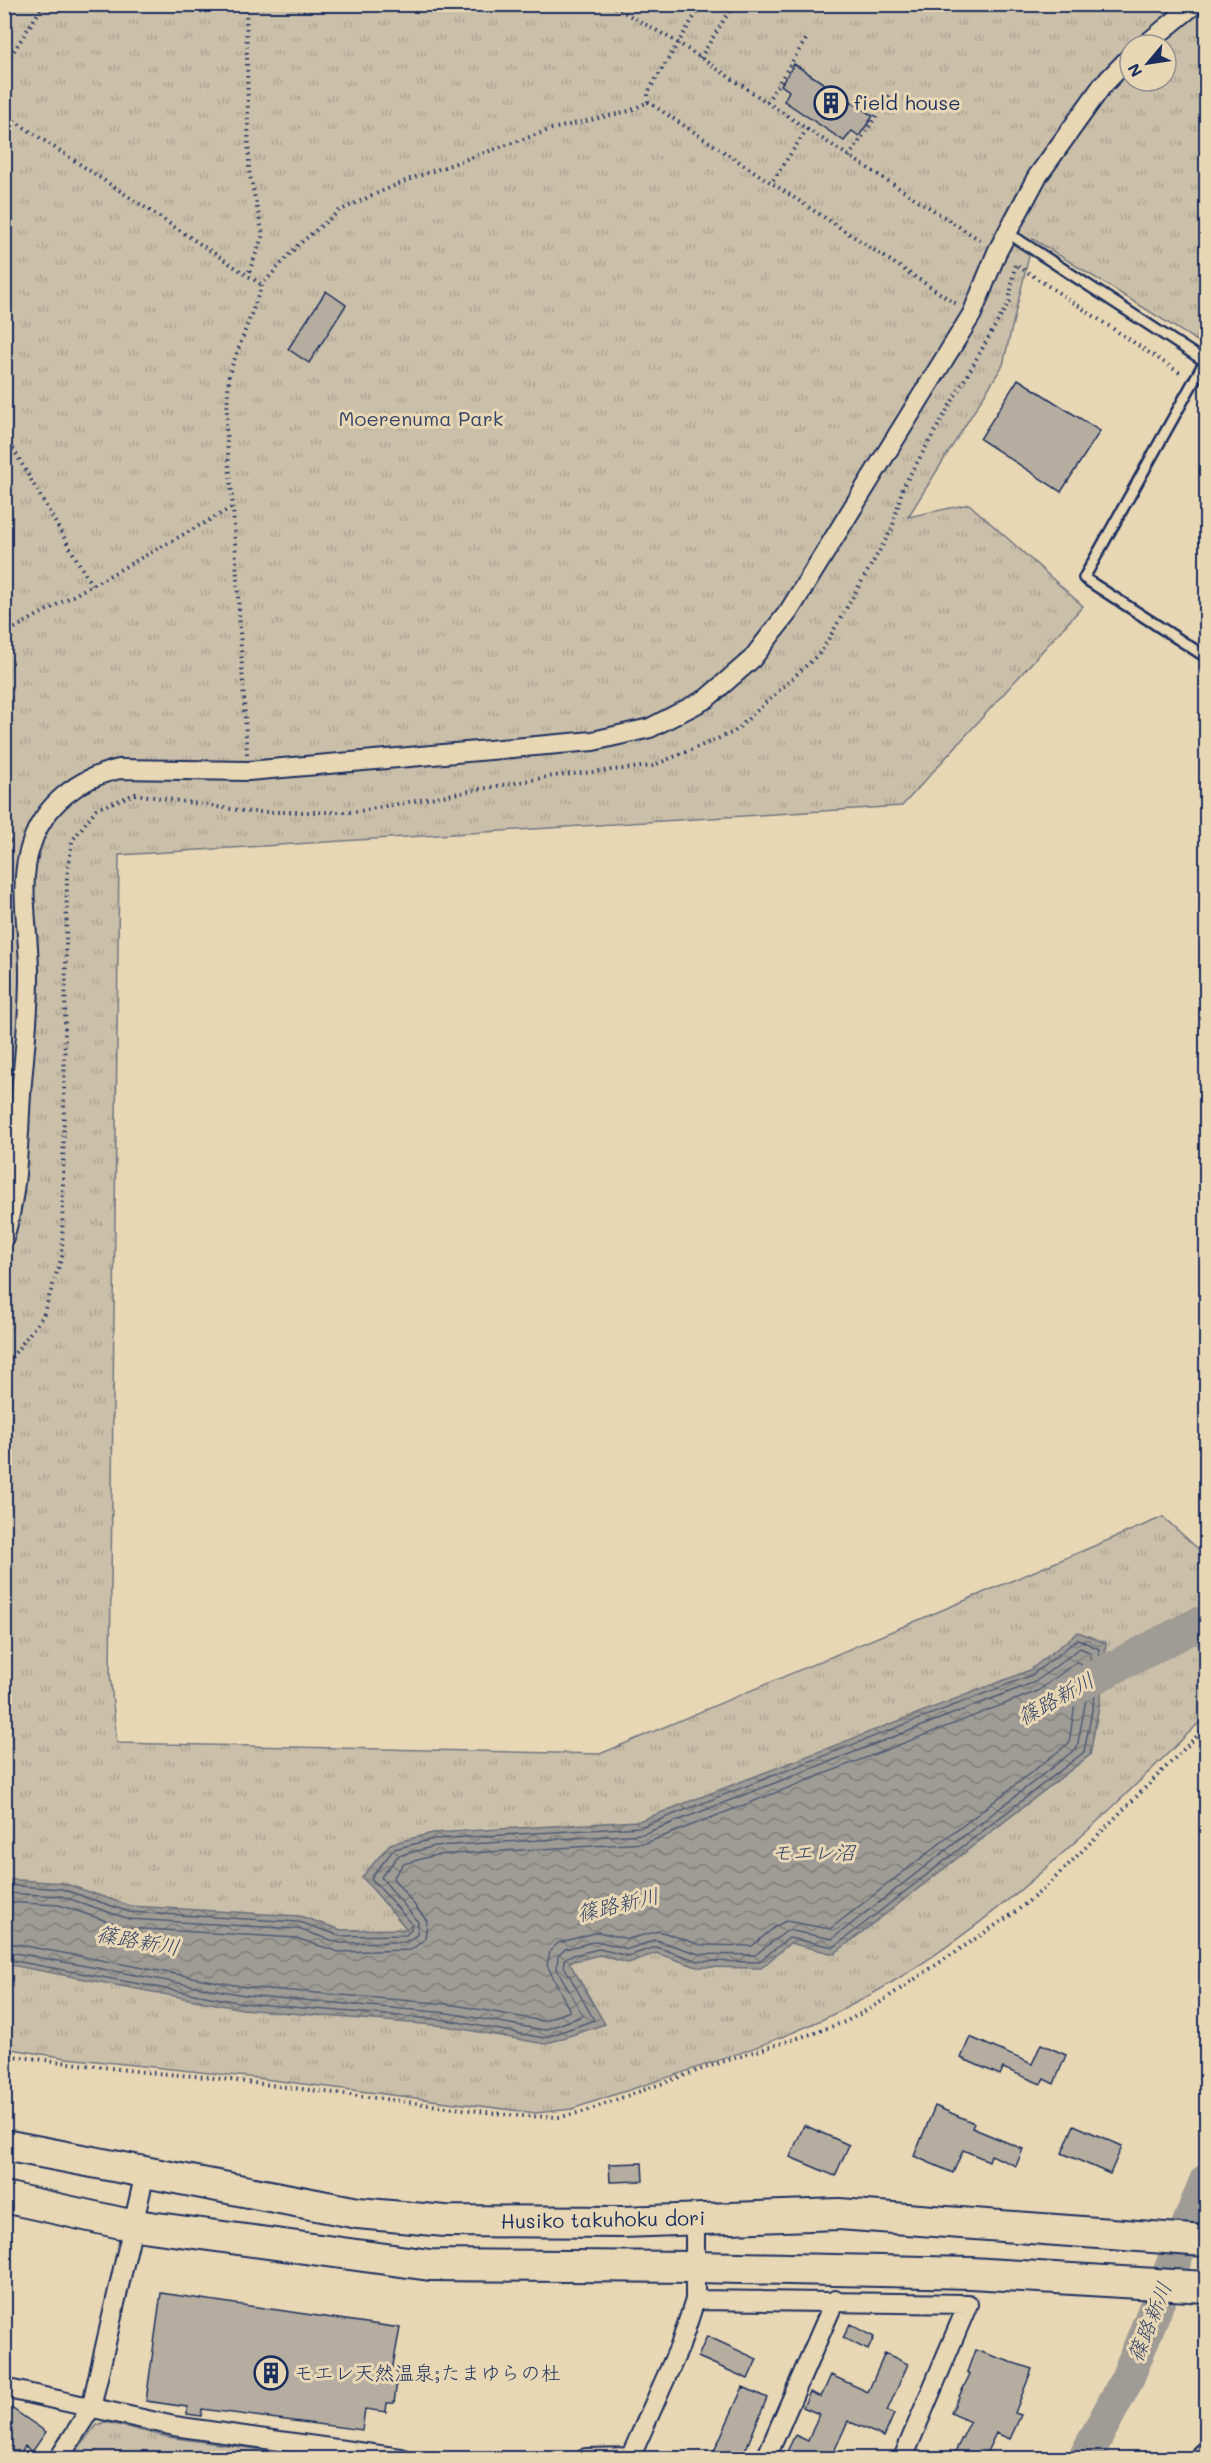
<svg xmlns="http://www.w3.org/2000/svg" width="1211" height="2463" viewBox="0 0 1211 2463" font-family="Mali,'Klee One',sans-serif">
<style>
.park{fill:url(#park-tufts);stroke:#727783;stroke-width:1.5;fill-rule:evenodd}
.water{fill:url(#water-waves);stroke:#6a707f;stroke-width:1.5}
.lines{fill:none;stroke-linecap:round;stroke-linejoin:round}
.shore{stroke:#505b74;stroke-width:1.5}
.river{stroke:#9f9c95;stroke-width:34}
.building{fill:#b5ad9f;stroke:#1b2f5e;stroke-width:1.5}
.lane-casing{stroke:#1b2f5e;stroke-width:14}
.street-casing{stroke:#1b2f5e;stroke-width:22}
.secondary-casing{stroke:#1b2f5e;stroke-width:32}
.primary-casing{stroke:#1b2f5e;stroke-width:34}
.path{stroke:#1b2f5e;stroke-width:4;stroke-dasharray:1.5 4.5;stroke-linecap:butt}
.lane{stroke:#e8d7b4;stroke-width:9}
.street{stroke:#e8d7b4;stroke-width:18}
.secondary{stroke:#e8d7b4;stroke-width:27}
.primary{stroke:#e8d7b4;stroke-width:30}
.labels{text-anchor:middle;stroke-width:6;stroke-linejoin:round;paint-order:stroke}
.poi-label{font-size:20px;fill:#1b2f5e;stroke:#e8d7b4;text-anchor:start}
.park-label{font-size:20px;fill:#354569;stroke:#e8d7b4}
.street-label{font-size:20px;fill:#1b2f5e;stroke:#e8d7b4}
.water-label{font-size:21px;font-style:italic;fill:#354569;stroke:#e8d7b4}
</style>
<defs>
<pattern id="park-tufts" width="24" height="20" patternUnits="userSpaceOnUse" patternTransform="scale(1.5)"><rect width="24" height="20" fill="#cabfa8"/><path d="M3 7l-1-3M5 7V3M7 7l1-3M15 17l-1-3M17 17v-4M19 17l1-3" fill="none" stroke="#ada493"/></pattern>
<pattern id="water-waves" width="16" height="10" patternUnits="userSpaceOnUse" patternTransform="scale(1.5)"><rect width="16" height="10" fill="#9f9c95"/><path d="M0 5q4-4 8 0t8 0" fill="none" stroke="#81807d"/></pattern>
</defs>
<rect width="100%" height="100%" fill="#e8d7b4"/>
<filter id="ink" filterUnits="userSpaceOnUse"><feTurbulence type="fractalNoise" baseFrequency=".0167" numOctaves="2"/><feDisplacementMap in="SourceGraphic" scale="12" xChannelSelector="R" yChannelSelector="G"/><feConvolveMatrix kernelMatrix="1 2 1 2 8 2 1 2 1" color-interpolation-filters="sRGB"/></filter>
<g filter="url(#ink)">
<path class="park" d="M4 5H1206V325L1197 341 1033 239 1003 365 908 517 969 504 1083 606 902 806 119 855 110 1674 117 1743 600 1754 1163 1517 1206 1556V1716C1095 1825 982 1940 840 2011 756 2053 661 2078 572 2109L536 2113 248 2077 67 2058 5 2048ZM1130 45H1166V81H1130Z
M105 2422 168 2437 271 2451 268 2458H71L96 2425Z"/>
<path class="water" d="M1078 1632 1106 1643 1101 1695 1090 1755 834 1954 790 1943 761 1968 697 1967 656 1953 628 1963 600 1955 569 1962 605 2024 545 2044 446 2026 242 2009 5 1964V1879L63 1883 130 1906 300 1916 341 1930 407 1929 362 1877 390 1844 433 1833 639 1821 1030 1670Z"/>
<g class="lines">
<path class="shore" d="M4 1885 62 1889 129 1912 299 1922 341 1936 406 1935 411 1930V1923L371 1878 394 1849 434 1839 641 1827 1032 1675 1078 1639 1099 1649 1095 1695 1084 1752 834 1947 789 1938 758 1962 698 1961 656 1947 628 1956 599 1949 569 1956 564 1960V1966L594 2020 544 2038 447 2020 243 2003 4 1959
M4 1893 61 1896 129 1919 298 1929 340 1943 405 1942 417 1935 418 1922 381 1877 398 1856 435 1846 643 1834 1035 1682 1080 1648 1091 1653 1087 1694 1077 1748 832 1939 788 1930 755 1955 699 1954 656 1940 628 1949 597 1941 565 1949 558 1956 557 1969 583 2016 544 2030 448 2013 244 1995 4 1951
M4 1902 59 1905 128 1928 296 1938 339 1952 411 1950 425 1939 427 1921 393 1878 403 1864 436 1855 646 1843 1038 1691 1076 1662 1081 1664 1069 1743 830 1929 786 1921 776 1926 752 1946 701 1945 659 1931 628 1939 598 1932 558 1943 550 1951 547 1965 570 2011 543 2021 449 2004 245 1987 4 1942"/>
<path class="river" d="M1062 1694 1198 1624 1206 1631
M1085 2458 1127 2379 1206 2181"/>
</g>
<path class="building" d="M794 64 873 116 859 136 852 131 844 141 784 101 789 91 781 85Z
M326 291 346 305 309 363 288 349Z
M1018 379 1100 431 1061 492 980 439Z
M970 2037 1032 2064 1041 2044 1066 2055 1054 2084 1044 2079 1041 2084 1003 2068 1000 2075 961 2058Z
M935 2106 974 2123 972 2128 1023 2149 1016 2166 991 2155 989 2161 963 2150 953 2173 914 2156Z
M804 2125 849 2145 835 2176 790 2157Z
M1074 2125 1122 2146 1110 2174 1062 2153Z
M642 2163 643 2181 610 2182 609 2164Z
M161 2293 400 2328 390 2381 397 2382 394 2403H387L386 2412 365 2409 362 2430 202 2409 201 2416 187 2414V2407L146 2401Z
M850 2324 874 2337 868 2350 843 2338Z
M707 2336 757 2359 748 2379 698 2357Z
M975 2350 1032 2369 1015 2413 1021 2415 1010 2439 996 2433 984 2458H952L970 2422 951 2413 970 2374 967 2372Z
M885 2353 908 2364 887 2411 894 2414 884 2437 848 2421 831 2458H784L795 2435 808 2441 819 2414 803 2407 810 2392 821 2397 831 2375 868 2392Z
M743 2387 767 2398 748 2444 742 2458H711Z
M4 2403 46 2432 32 2452 25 2446 17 2458H4Z"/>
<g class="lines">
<defs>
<path id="lane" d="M1008 233 1206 362
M1205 361 1084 578 1206 657"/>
<path id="street" d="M1145 45 1195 4
M4 1238C18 1192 18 1143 21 1094 24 1055 29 1016 29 977 30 934 17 886 31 845 44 804 79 778 119 769L248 771 593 741 650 728 706 699 752 659 789 611 972 314 997 252 1037 177 1102 86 1130 57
M695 2300 968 2304 903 2458
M4 2388 174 2426 401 2458
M59 2458 91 2408 145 2173
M586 2458 631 2457
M630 2458 680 2346 695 2300V2219
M766 2458 835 2300"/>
<path id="secondary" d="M1206 2458V2457"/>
<path id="primary" d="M4 2145 358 2213 445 2221 623 2222 839 2214 1206 2241
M4 2197 121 2223 430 2265 696 2267 971 2273 1206 2287"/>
</defs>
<use href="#lane" class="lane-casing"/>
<use href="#street" class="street-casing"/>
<use href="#secondary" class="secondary-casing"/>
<use href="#primary" class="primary-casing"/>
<path class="path" d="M246 4 249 171 263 235 248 275
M609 4 677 42 807 129 772 182
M700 58 734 4
M4 66 44 4
M648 102 958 305
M648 102V92L702 4
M767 102 808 36
M4 114 262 285
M807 129 983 242
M849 157 892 92
M4 433 92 586
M4 634 233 507
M247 754 233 507 226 431 229 374 262 285 297 246 339 211 371 196 410 179 552 129 629 111 648 102
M4 840 15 842
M4 1367 43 1316 62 1256 67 878 72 841 96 809 135 794 250 812H354L553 776 652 766 734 732 821 652 892 529 903 487 1009 302 1015 264 1183 375
M4 2055 144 2072 206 2077 519 2116 560 2117 582 2112 719 2063 814 2033 847 2021 876 2005 1014 1913 1045 1888 1204 1729"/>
<use href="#lane" class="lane"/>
<use href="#street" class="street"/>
<use href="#secondary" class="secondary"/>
<use href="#primary" class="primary"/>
</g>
</g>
<defs>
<symbol id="building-ring" viewBox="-11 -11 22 22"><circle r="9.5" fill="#e8d7b4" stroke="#1b2f5e" stroke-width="1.5"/><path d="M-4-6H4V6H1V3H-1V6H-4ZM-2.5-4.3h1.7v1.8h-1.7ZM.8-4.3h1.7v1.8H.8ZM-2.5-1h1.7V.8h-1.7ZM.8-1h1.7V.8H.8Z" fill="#1b2f5e"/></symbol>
</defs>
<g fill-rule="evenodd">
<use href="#building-ring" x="812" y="84" width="38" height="38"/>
<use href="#building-ring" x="252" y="2354" width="38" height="38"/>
</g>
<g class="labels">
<g class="poi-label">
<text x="854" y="110">field house</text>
<text x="294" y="2380">モエレ天然温泉;たまゆらの杜</text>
</g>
<g class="park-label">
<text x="421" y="426">Moerenuma Park</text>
</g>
<g class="street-label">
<text transform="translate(603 2220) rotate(-1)" y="7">Husiko takuhoku dori</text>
</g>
<g class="water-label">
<text transform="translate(1056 1699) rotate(-29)" y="7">篠路新川</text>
<text x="813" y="1860">モエレ沼</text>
<text transform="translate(618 1905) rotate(-13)" y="7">篠路新川</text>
<text transform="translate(138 1941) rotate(10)" y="7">篠路新川</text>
<text transform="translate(1150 2322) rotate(-68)" y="7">篠路新川</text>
</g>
</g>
<rect width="1211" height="2463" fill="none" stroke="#e8d7b4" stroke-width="24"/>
<rect x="12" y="12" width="1187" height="2439" fill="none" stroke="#1b2f5e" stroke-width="2" filter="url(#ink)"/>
<g transform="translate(1148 63) rotate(241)"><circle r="28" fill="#e8d7b4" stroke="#969492" stroke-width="1.5"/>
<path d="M0-4.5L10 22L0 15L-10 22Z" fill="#1b2f5e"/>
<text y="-9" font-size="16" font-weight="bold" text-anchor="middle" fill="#1b2f5e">N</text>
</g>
</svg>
